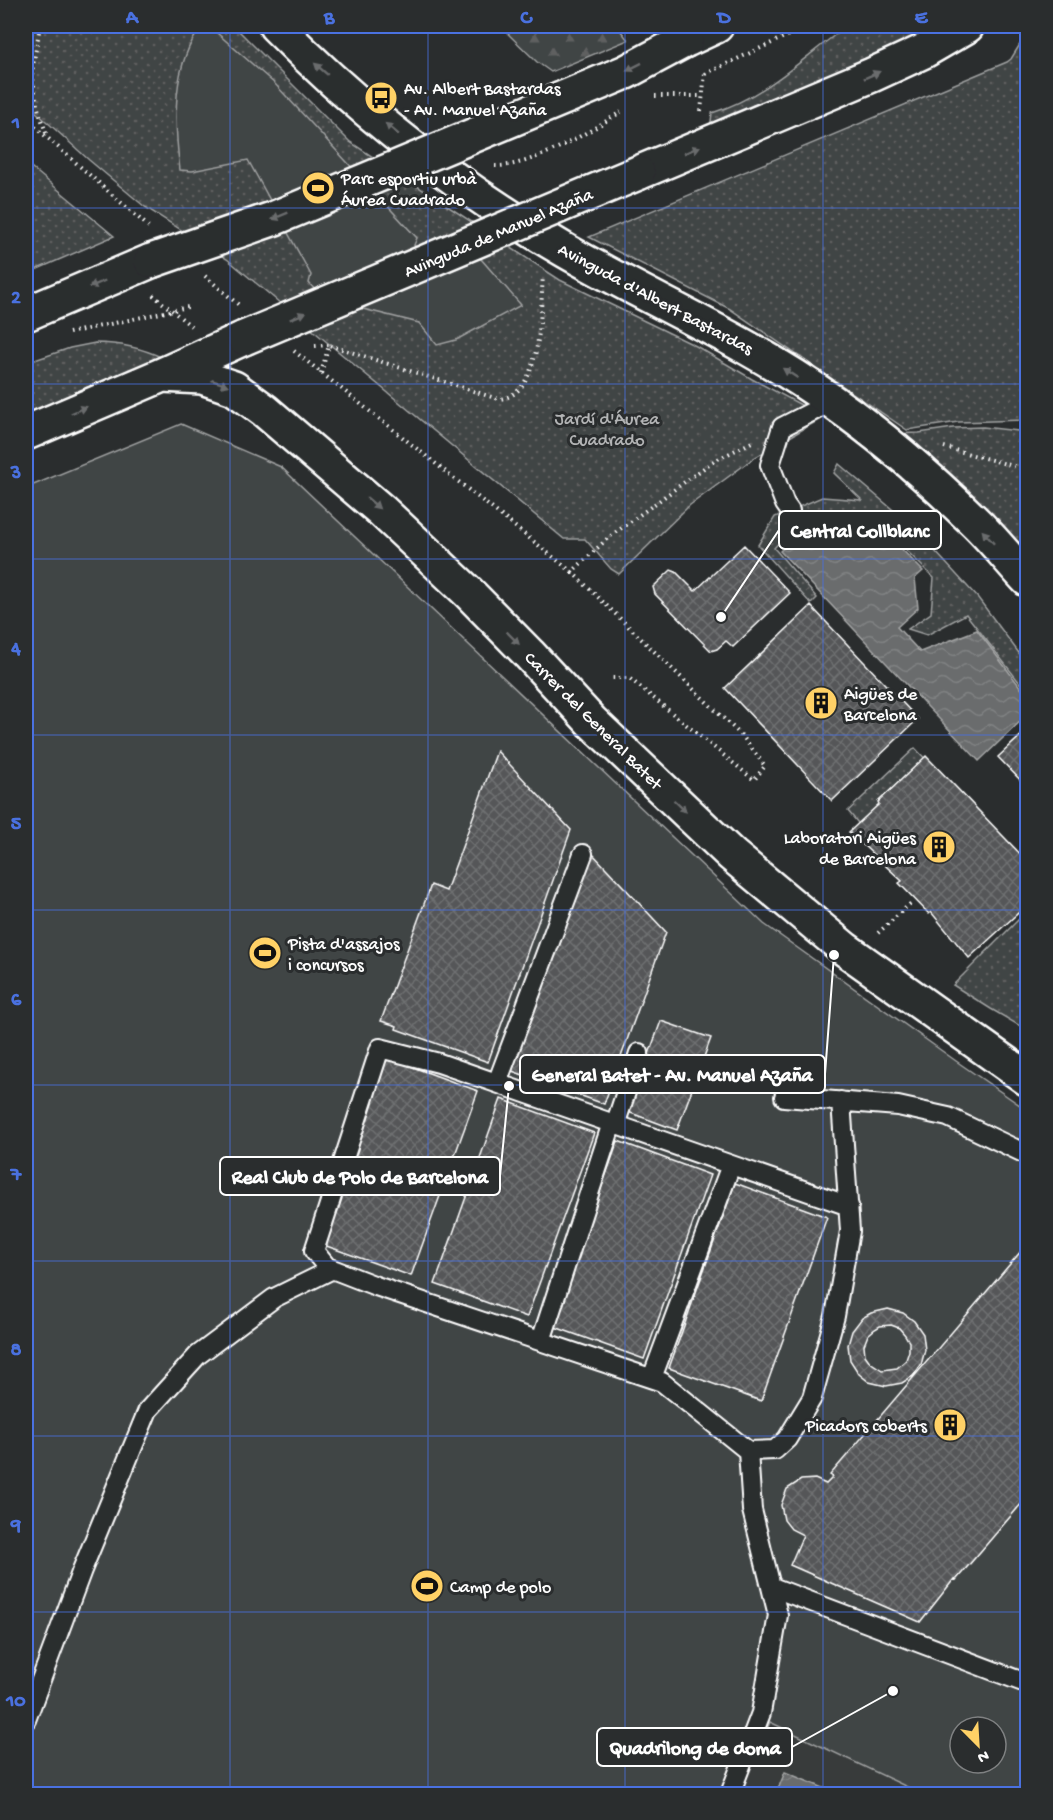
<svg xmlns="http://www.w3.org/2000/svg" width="1053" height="1820" viewBox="0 0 1053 1820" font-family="'Gochi Hand',sans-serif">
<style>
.built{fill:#373a3b}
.green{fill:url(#green-dots);stroke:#a0a2a2;stroke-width:1.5}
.forest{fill:url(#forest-firs);stroke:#a0a2a2;stroke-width:1.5}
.pitch{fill:#414445;stroke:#a0a2a2;stroke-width:1.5;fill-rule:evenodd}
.water{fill:url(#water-waves);stroke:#a6a7a7;stroke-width:1.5}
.building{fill:url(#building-cross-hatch);stroke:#fff;stroke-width:1.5;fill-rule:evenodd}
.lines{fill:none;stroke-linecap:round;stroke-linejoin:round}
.lane-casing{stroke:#fff;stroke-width:22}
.street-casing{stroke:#fff;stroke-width:38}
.path{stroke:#fff;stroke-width:4;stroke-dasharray:1.5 4.5;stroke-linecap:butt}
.lane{stroke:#2a2d2e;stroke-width:18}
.street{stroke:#2a2d2e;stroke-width:33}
.street-bridge-casing{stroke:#fff;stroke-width:38;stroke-linecap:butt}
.street-bridge{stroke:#2a2d2e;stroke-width:33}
.oneway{fill:#6a6c6d}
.grid{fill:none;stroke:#4a71e0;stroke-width:1.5;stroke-opacity:0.55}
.labels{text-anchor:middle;stroke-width:6;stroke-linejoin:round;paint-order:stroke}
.poi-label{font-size:18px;fill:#fff;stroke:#2a2d2e;text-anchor:start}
.street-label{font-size:18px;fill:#fff;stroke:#2a2d2e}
.park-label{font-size:18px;fill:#b3b4b5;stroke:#2a2d2e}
.leader{fill:none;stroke:#fff;stroke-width:2}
.callout-dot{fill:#fff;stroke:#2a2d2e;stroke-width:2}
.callout{fill:#2a2d2e;stroke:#fff;stroke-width:2}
.callout-label{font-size:20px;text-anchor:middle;font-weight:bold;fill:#fff}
.neatline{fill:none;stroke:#4a71e0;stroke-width:2}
.grid-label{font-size:20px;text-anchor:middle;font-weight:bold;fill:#4a71e0}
</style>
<defs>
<pattern id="green-dots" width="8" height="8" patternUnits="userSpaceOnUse" patternTransform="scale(1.5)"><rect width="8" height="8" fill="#414445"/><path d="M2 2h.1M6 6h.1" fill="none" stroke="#5e6061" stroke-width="1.8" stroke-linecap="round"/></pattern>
<pattern id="forest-firs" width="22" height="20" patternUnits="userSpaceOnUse" patternTransform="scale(1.5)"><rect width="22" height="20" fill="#414445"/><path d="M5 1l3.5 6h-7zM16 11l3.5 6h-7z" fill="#5e6061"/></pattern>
<pattern id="water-waves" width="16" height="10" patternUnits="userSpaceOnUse" patternTransform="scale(1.5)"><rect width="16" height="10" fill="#6a6c6d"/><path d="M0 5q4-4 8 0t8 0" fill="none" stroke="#808283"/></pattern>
<pattern id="building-cross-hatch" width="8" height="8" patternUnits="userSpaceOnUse" patternTransform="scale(1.5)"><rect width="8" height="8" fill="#555758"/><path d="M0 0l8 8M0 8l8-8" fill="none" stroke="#6e7071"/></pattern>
</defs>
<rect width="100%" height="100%" fill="#2a2d2e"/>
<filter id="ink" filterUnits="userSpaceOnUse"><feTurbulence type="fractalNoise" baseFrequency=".0167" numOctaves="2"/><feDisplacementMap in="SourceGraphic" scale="12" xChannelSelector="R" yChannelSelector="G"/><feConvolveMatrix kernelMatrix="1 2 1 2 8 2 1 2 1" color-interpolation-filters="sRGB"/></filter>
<g filter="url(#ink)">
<path class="built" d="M770 1722 922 1794H741Z"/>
<path class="green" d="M26 26H234L350 142 560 280 696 346 752 379 824 417 754 458 690 505 619 574 611 569 585 539H564L227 259 145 207 89 160 26 103Z
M847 26H947L710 130 712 113C768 95 801 59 847 26Z
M1027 33V420L958 422 907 430 730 309 589 237 1007 62 1011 59Z
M26 163 114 236 26 274Z
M95 343C119 343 142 348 163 358L26 416V363L70 348Z
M983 427 1027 432V564L891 434 919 433 953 428Z
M839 464 912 526 978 598 1027 664V692L966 614 927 635 908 629 931 613 934 578 882 526 853 510 801 519 774 548 817 598 811 604 758 545 775 517 822 497 862 500 834 473Z
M915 748 932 766 863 829 848 811Z
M1027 911V1030L991 1009 953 985Z"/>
<path class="forest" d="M500 26H617L628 40 551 72 537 62Z"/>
<path class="pitch" d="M202 26H209L275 84 417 238 414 245 433 267 474 251 521 305 456 340 437 345 419 323 323 299 309 283 311 275 248 160 192 171 180 170C174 123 171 65 202 26Z
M181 424 281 467 764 924 956 1061 1027 1110V1794H922L770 1722 739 1794H26V488ZM960 1727H996V1763H960Z"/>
<path class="water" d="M837 519C881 519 894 543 923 571L915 578 918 608 897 627 920 652 977 630 1027 696V715L979 761 780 551C797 534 812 524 837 519Z
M785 1772 838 1794H776Z"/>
<path class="building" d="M744 545 790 593 733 647 726 641 717 649 711 651 655 594 653 587 671 570 676 572 695 591Z
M811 606 918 719 832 801 725 688Z
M1027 730H1028V788L998 757Z
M497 751 571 830 488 1062 396 1029 397 1026 381 1021 431 885 446 891Z
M926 756 1028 862V904L969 958 931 912 929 914 899 883 902 881 849 832 879 804 878 802Z
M591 852 666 932 604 1104 512 1071Z
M661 1021 711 1038 677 1130 628 1112Z
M385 1057 478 1091 411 1276 318 1243Z
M501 1099 594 1133 527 1317 435 1284Z
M618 1141 710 1175 644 1359 552 1326Z
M735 1183 827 1217 761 1401 669 1368Z
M1028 1243V1496L956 1580 954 1579 920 1622 790 1565 803 1535 791 1529 784 1520 781 1505 787 1489 801 1480 815 1479 826 1484 833 1477 830 1475Z
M888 1309 903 1313 914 1321 923 1334 925 1350 921 1365 913 1376 902 1383 886 1386 869 1382 859 1374 850 1360 848 1345 852 1331 862 1318 871 1313ZM891 1325 899 1328 905 1335 909 1342V1351L906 1360 897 1368 882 1370 870 1362 865 1355 864 1345 868 1335 875 1329 880 1326Z"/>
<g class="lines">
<defs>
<path id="lane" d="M790 511 785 504 770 465 782 427 833 401
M497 1083 583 854
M784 1097 898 1106 948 1117 1028 1155
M841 1101 850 1231 835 1316 812 1398 787 1439 775 1450 748 1451 662 1382 376 1286 327 1267 314 1251 380 1048 439 1063 849 1206
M615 1125 639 1053
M541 1341 612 1123
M652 1378 731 1165
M772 1587 1023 1682
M26 1720 82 1570 148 1410 198 1355 274 1298 333 1269
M730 1794 761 1713 778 1615 752 1510 748 1451"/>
<path id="street" d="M276 26C361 112 461 190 566 251 655 302 750 342 833 402 883 437 930 478 974 521 993 539 1010 561 1028 580
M686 40 716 26
M638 173 872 75 924 51 967 26
M26 314 151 261
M162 375 202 377 234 388 264 410 382 511 468 592 529 654 591 721 732 855 845 949 1028 1079
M26 433 162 375 244 338"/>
</defs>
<use href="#lane" class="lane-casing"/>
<use href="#street" class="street-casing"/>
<path class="path" d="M40 26 32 72 37 105 47 136
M705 74 808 26
M655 96H703
M701 111 705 73
M26 119 149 227
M495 166C533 167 588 132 621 112
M205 276 240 306
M153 295 191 326
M69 333 188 307
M315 346 329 345
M294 351 572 572 608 538 712 462 752 442
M321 373 329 345 498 399C543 397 540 310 543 276
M944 447 1028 470
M572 572 743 737 765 766 754 780 629 678H609
M878 933 910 904"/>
<use href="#lane" class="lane"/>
<use href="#street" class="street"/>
<defs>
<path id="street-bridge" d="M151 261 275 218 626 72 686 40
M244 338 638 173"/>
</defs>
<use href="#street-bridge" class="street-bridge-casing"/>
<use href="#street-bridge" class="street-bridge"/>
</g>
<defs><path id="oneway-solid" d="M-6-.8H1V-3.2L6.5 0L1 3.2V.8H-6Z" transform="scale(1.5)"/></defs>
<g class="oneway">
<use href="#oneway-solid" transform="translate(634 67) rotate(153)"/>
<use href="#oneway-solid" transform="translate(321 69) rotate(-139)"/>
<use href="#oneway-solid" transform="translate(872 75) rotate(-24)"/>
<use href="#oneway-solid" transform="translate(392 129) rotate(-140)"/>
<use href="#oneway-solid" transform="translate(692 150) rotate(-23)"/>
<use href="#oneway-solid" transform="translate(280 216) rotate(158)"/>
<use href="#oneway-solid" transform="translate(97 284) rotate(157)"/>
<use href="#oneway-solid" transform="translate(298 316) rotate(-23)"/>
<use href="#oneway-solid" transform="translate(790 373) rotate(-147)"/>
<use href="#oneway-solid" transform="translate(220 383) rotate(19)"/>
<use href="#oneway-solid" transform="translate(79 410) rotate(-23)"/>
<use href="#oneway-solid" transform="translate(373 503) rotate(41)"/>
<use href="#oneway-solid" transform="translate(988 537) rotate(-132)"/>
<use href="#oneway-solid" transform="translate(513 638) rotate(45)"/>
<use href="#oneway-solid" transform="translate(680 806) rotate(44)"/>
</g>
</g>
<path class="grid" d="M230 26V1794M428 26V1794M625 26V1794M823 26V1794M26 208H1028M26 384H1028M26 559H1028M26 735H1028M26 910H1028M26 1085H1028M26 1261H1028M26 1436H1028M26 1612H1028"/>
<defs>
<symbol id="bus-disc" viewBox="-11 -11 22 22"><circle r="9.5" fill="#ffd166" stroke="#2a2d2e"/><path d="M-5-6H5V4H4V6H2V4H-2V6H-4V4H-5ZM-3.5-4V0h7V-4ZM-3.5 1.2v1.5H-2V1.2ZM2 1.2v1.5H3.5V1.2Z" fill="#111"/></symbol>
<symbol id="stadium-disc" viewBox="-11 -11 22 22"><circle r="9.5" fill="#ffd166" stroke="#2a2d2e"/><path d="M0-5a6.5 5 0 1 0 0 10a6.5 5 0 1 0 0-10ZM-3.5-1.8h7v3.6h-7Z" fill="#111"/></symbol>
<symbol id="building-disc" viewBox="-11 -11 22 22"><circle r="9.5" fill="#ffd166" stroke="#2a2d2e"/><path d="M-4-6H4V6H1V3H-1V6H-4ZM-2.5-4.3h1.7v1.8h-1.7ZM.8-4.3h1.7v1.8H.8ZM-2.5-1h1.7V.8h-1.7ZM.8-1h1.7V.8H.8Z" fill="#111"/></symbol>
</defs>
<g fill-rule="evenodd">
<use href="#bus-disc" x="362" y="79" width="38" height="38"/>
<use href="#stadium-disc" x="299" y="169" width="38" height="38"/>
<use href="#building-disc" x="802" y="684" width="38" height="38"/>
<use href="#building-disc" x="920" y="828" width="38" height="38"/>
<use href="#stadium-disc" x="246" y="934" width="38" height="38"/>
<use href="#building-disc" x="931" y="1406" width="38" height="38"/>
<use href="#stadium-disc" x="408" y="1567" width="38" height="38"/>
</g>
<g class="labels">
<g class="poi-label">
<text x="404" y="94">Av. Albert Bastardas<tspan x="404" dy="21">- Av. Manuel Azaña</tspan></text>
<text x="341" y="184">Parc esportiu urbà<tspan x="341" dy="21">Áurea Cuadrado</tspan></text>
<text x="844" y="699">Aigües de<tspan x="844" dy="21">Barcelona</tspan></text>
<text x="916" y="843" text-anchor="end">Laboratori Aigües<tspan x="916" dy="21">de Barcelona</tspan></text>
<text x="288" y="949">Pista d'assajos<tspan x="288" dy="21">i concursos</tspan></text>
<text x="927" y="1431" text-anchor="end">Picadors coberts</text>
<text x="450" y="1592">Camp de polo</text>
</g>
<g class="street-label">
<text transform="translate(498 232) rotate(-23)" y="6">Avinguda de Manuel Azaña</text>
<text transform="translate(656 298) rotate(28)" y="6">Avinguda d'Albert Bastardas</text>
<text transform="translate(594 720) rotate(45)" y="6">Carrer del General Batet</text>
</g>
<g class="park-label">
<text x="607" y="424">Jardí d'Áurea<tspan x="607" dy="21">Cuadrado</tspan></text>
</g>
</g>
<path class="leader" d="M721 617L779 530M834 955L825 1074M509 1086L500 1176M893 1691L792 1747"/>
<g class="callout-dot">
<circle cx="721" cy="617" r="6"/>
<circle cx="834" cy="955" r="6"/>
<circle cx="509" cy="1086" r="6"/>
<circle cx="893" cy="1691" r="6"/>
</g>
<g class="callout">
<rect x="779" y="511" width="162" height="38" rx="6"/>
<rect x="520" y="1055" width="305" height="38" rx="6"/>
<rect x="220" y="1157" width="280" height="38" rx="6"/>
<rect x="597" y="1728" width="195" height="38" rx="6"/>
</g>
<g class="callout-label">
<text x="860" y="537">Central Collblanc</text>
<text x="672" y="1081">General Batet - Av. Manuel Azaña</text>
<text x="360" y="1183">Real Club de Polo de Barcelona</text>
<text x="695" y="1754">Quadrilong de doma</text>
</g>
<rect width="1053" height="1820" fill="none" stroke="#2a2d2e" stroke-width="66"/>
<g transform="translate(978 1745) rotate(156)"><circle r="28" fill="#2a2d2e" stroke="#7f8182" stroke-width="1.5"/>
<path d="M0-4.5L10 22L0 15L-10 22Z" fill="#ffd166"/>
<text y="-9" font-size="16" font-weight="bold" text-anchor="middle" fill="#ffffff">N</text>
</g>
<rect x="33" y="33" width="987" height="1754" class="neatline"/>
<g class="grid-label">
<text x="132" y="23">A</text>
<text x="329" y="23">B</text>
<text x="526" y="23">C</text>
<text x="724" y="23">D</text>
<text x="921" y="23">E</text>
<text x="16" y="128">1</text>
<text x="16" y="303">2</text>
<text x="16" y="478">3</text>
<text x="16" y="654">4</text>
<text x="16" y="829">5</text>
<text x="16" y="1005">6</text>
<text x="16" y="1180">7</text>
<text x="16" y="1355">8</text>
<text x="16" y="1531">9</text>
<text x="16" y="1706">10</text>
</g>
</svg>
